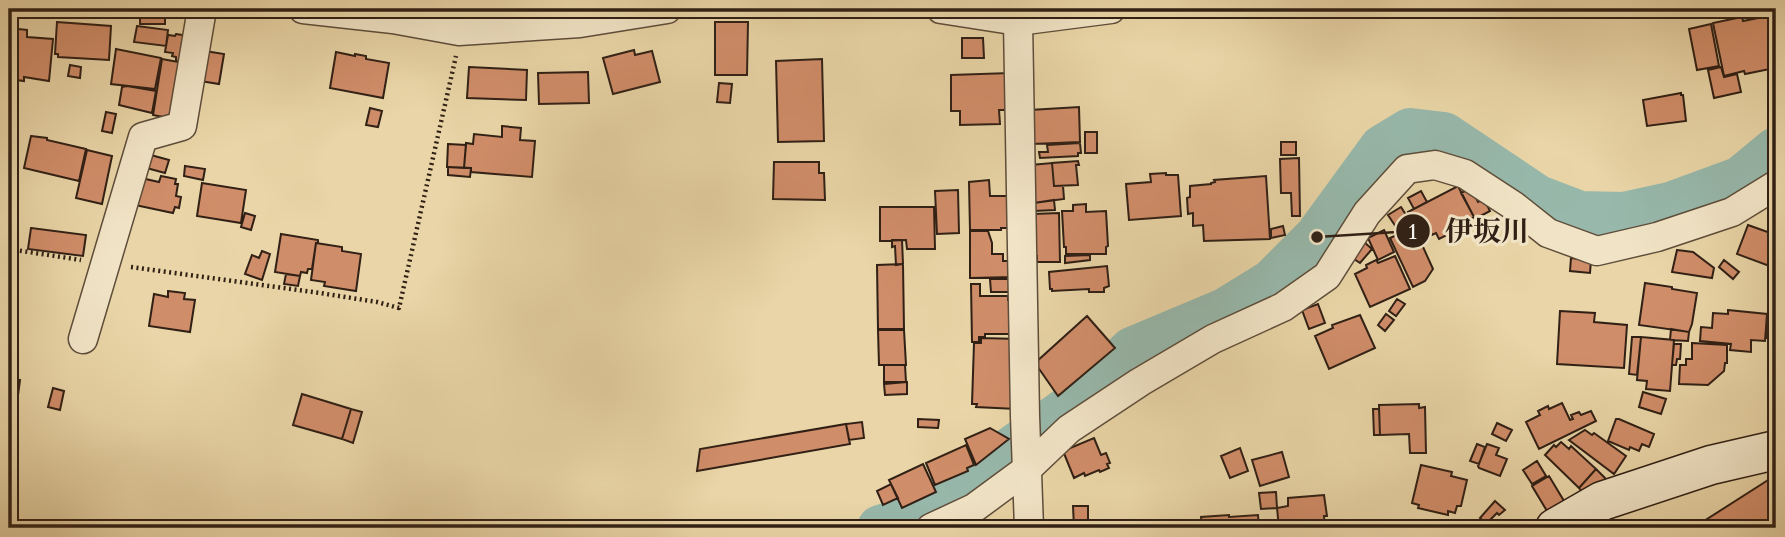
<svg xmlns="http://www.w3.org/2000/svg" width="1785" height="537" viewBox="0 0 1785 537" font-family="Cardo,'Noto Serif JP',serif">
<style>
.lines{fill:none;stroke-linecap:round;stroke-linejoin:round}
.river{stroke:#97b8ab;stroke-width:46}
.building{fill:#d08d69;stroke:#302015;stroke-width:2}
.minor-casing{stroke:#5e4d3a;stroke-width:31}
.secondary-casing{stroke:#302015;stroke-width:41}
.path{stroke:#302015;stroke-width:4.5;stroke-dasharray:2 3.5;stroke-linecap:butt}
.minor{stroke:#f1e4c6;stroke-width:28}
.secondary{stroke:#f1e4c6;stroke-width:38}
.leader{fill:none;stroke:#302015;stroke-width:2.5}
.callout-dot{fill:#302015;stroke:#f1e4c6;stroke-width:2.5}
.mark-label{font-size:21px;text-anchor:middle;font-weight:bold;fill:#fff}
.callout-label{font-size:28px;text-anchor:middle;font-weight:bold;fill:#302015;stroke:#f1e4c6;stroke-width:6;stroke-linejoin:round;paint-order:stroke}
</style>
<rect width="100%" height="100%" fill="#e9d5a7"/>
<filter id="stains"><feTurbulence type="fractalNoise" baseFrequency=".00286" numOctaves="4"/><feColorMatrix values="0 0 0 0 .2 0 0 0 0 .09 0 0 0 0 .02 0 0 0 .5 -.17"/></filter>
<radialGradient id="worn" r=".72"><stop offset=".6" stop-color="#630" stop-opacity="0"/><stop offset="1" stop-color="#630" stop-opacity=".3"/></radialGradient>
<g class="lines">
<path class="river" d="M880 528 916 517 1078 402 1132 350 1225 311 1272 282 1317 237 1382 148 1410 131 1444 135 1538 198 1580 214 1624 215 1670 205 1741 179 1776 150"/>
</g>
<path class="building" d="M437 9H476L474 21 437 16Z
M478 9H499V21H479Z
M516 9H556L557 16 518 20Z
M140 13H165V24H140Z
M1773 15 1776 27V63L1775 68 1745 74 1744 71 1724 76 1713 23 1742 17 1743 21Z
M57 22 111 26 109 60 58 57V54H55Z
M715 22H748L747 75H715Z
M1711 24 1719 66 1697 70 1689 29Z
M137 26 168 30 166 46 134 42Z
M9 28 27 30V37L53 39 49 81 24 77V81L9 79Z
M176 34 189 36 183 62 176 61V57L172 56 173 53 165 52 168 35 175 36Z
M962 38H983L984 58H962Z
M116 49 161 58 155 89 111 84Z
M634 50 635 55 652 51 660 82 613 94 603 58Z
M205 51 224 54 219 84 200 81Z
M336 52 355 56V54L366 56V59L389 63 383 98 330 88Z
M162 59 184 63 173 119 153 115Z
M822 59 824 141 778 142 776 61Z
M70 65 81 67 80 78 68 76Z
M469 67 527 70 526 100 467 98Z
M1721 67 1724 77 1737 74 1741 92 1714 98 1708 70Z
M588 72 589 103 539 104 538 73Z
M1010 73 1011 110H999L1000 124 960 125V111H951V75Z
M719 83 732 84 730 103 717 102Z
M127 86 156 91 152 113 119 105 122 87Z
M1681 93V95H1683L1686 121 1647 126 1643 100Z
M1079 107 1080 142 1032 144 1030 110Z
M370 108 382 111 378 127 366 125Z
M106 112 116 114 112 133 102 131Z
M502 126 521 128 520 140 535 141 532 177 471 172V168H464L466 143 473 144 474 134 502 137Z
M1085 132H1097V153H1085Z
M31 136 47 138V140L86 149 79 181 24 168Z
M1281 142H1296V155H1281Z
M1080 143 1081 153H1078V156L1040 158 1039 152H1048L1047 145Z
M448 144 466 145 464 168 447 167Z
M87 150 112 156 102 204 76 198Z
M147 154 169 160 165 173 143 167Z
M1299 158 1300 216H1292L1291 193H1281L1280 159Z
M1078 161 1079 165H1076L1078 185 1054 186 1052 163Z
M774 162H819V173H824L825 200 773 199Z
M1052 163 1054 186H1063L1064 199 1033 203 1031 165Z
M185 166 205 169 203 180 184 176Z
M448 167 471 168 470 177 448 175Z
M1166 173V175H1178L1181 216 1129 220 1126 184 1151 182 1150 174Z
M161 176 176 179 175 184H178L176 196 181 197 179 208 175 207 173 213 135 205 141 178 159 182Z
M1266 176 1270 239 1204 241 1203 225 1193 226V213L1188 214 1187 198 1190 197V186L1211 184V183L1215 182 1214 180Z
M989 180 990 196H1012V228H1001V230H970L969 182Z
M202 183 246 190 241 223 197 216Z
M1458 186 1474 217 1456 226 1457 230 1439 239 1436 233 1432 235 1430 231 1421 236 1408 212Z
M1471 188 1478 202 1484 199 1490 211 1475 219 1461 193Z
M958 190 959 233 937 234 935 191Z
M1421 191 1427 202 1414 209 1408 198Z
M1054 200 1055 210 1034 211 1033 203Z
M1086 204V212L1106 211 1108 246 1106 247V254H1066V247H1064L1062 211H1073V205Z
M880 207H934L935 249H907L906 240 880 241Z
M1401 207 1413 226 1400 233 1388 215Z
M245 213 255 216 251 230 241 227Z
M1059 213 1060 262H1037V256H1034L1033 214Z
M1748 225 1776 235 1775 268 1737 254Z
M1283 226 1285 235 1271 238V229Z
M1414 227 1433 269 1425 281 1413 287 1390 238Z
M31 228 86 235 83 256 28 249Z
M1384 230 1394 252 1378 260 1368 238Z
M970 231H988L992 243V254H1003V261H1011L1015 277 970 278Z
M281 234 318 240V243H316L312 269H308L307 273 301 272 300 276 275 272Z
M892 240H902L903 264 896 265 895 246 892 247Z
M1364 242 1372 249 1360 263 1351 257Z
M316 243 342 247V251L361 254 356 291 324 286 325 282 311 280Z
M1677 250 1693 252 1714 268 1712 278 1672 272Z
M262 251 270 254 262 280 245 274 252 255 259 258Z
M1090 255V260L1065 263V256Z
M1395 256 1410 289 1370 307 1355 274 1367 268 1366 265 1376 260 1378 263Z
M1571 258 1591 260 1590 273 1570 271Z
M1724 260 1739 272 1733 279 1719 267Z
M903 264 904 329H878L877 265Z
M1107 266 1109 286 1104 288V292H1089V289L1052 291V289H1050L1049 272Z
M286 274 300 276 298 286 284 284Z
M990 279H1015V292H991Z
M1645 283 1672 287V289L1697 293 1692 324 1689 332 1639 325Z
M971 284H980V296H1008V300H1013L1015 334H985V337H979V342H972Z
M168 291 185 293 184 299 195 300 190 332 149 326 154 294 168 297Z
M1397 299 1405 304 1396 316 1389 311Z
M1318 304 1325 323 1309 329 1302 310Z
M1728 310 1767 314 1765 341 1751 340V352L1730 350 1731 344 1700 341 1701 327 1712 328 1713 313 1728 314Z
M1560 311 1595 313 1594 322 1627 325 1624 368 1557 364Z
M1768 312H1776V333L1770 338H1766Z
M1386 314 1394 320 1385 331 1378 325Z
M1360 315 1375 348 1329 369 1315 336 1333 328 1332 325Z
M1087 316 1115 348 1058 396 1035 363Z
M1671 329 1689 332 1688 341 1670 340Z
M878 330H904L906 365H879Z
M1632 337H1641L1637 375 1629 374Z
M1641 337 1674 340 1670 391 1646 389 1647 381 1637 380Z
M981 338 1018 339 1016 409 976 407 977 404H972L974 343H981Z
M1692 343 1727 345V363H1725L1724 371 1708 385 1679 384 1680 365H1686V359H1692Z
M1674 344H1681L1680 359H1677L1676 365H1672Z
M884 365H905L906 382H884Z
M9 378 20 380 17 403 9 402Z
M907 382V394L885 395 884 384Z
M53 388 64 391 60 410 48 407Z
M1643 392 1666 399 1661 414 1639 407Z
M302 394 351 409 342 439 293 425Z
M1562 403 1570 420 1573 419 1571 415 1579 412 1581 415 1591 411 1596 421 1539 449 1526 422 1540 415 1538 411 1548 406 1549 409Z
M1419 404V408L1425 407 1426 453H1410L1409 434 1380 435 1379 405Z
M351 409 362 412 353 443 342 439Z
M1373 409H1379L1380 435H1374Z
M918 419 939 420 938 428 918 427Z
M1616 419H1619L1654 434 1649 447 1642 444 1639 451 1630 447 1629 450 1608 441Z
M862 422 864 438 849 440 846 424Z
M1497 423 1512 430 1506 441 1492 434Z
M846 424 850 444 697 471 700 449Z
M990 428 1009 439 976 465 965 439Z
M1585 430 1592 435 1594 433 1626 456 1614 474 1569 440Z
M1094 438 1101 455 1106 453 1110 463 1107 464 1109 468 1100 472 1099 470 1085 476 1084 473 1074 478 1063 451Z
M1561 442 1569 449 1571 446 1596 469 1579 488 1545 455 1554 445 1556 447Z
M1477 444 1485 447 1479 464 1470 461Z
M1487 444 1499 448 1496 455 1507 459 1500 476 1479 468 1478 466Z
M966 445 974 465 967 468 968 471 935 485 926 463Z
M1240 448 1248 471 1230 478 1221 456Z
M1282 452 1289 477 1260 486 1252 460Z
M1537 461 1546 476 1532 484 1523 470Z
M923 464 936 492 902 508 889 480Z
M1421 465 1452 472 1451 476 1467 480 1461 506H1457L1455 513 1448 511V515L1418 508 1419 505 1412 503Z
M1596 469 1608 481 1583 493 1579 488Z
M1776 475V528H1693Z
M1549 476 1564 501 1547 511 1532 486Z
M891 484 898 498 883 505 877 491Z
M1276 492 1277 508 1261 509 1259 493Z
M1324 495 1327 516H1324L1325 527 1279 528 1277 508 1288 506V498Z
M1495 501 1505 510 1499 515 1497 513 1486 524 1480 518Z
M1073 506H1088V528H1074Z
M1229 515V517L1258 515 1259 528H1202L1201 517Z"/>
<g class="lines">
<defs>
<path id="minor" d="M303 9 393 19 459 31 580 23 667 9
M941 9 1018 21 1111 9
M1018 21 1025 416 1029 528
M83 339 143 137 182 126 202 9
M931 528 974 508 1027 469 1069 429 1140 382 1213 339 1283 307 1327 276 1367 213 1407 169 1435 165 1465 174 1514 206 1548 233 1597 251 1657 237 1732 212 1776 185"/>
<path id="secondary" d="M1555 528 1602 501 1711 465 1776 450"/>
</defs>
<use href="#minor" class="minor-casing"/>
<use href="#secondary" class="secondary-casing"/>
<path class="path" d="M9 249 81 260
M131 267 320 293 377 302 399 308 456 56"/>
<use href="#minor" class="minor"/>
<use href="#secondary" class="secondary"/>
</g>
<path class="leader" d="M1317 237L1413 231"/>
<g class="callout-dot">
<circle cx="1317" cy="237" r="7"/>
<circle cx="1413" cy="231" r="18"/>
</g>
<g class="mark-label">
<text x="1413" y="239">1</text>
</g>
<g class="callout-label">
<text x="1487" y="241">伊坂川</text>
</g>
<rect width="1785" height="537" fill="none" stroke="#e9d5a7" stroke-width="35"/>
<rect x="10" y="10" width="1764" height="516" fill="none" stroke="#302015" stroke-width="3.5"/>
<rect x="18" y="18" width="1750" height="502" fill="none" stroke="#302015" stroke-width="2"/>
<rect width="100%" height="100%" filter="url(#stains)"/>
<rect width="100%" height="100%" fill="url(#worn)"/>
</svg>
